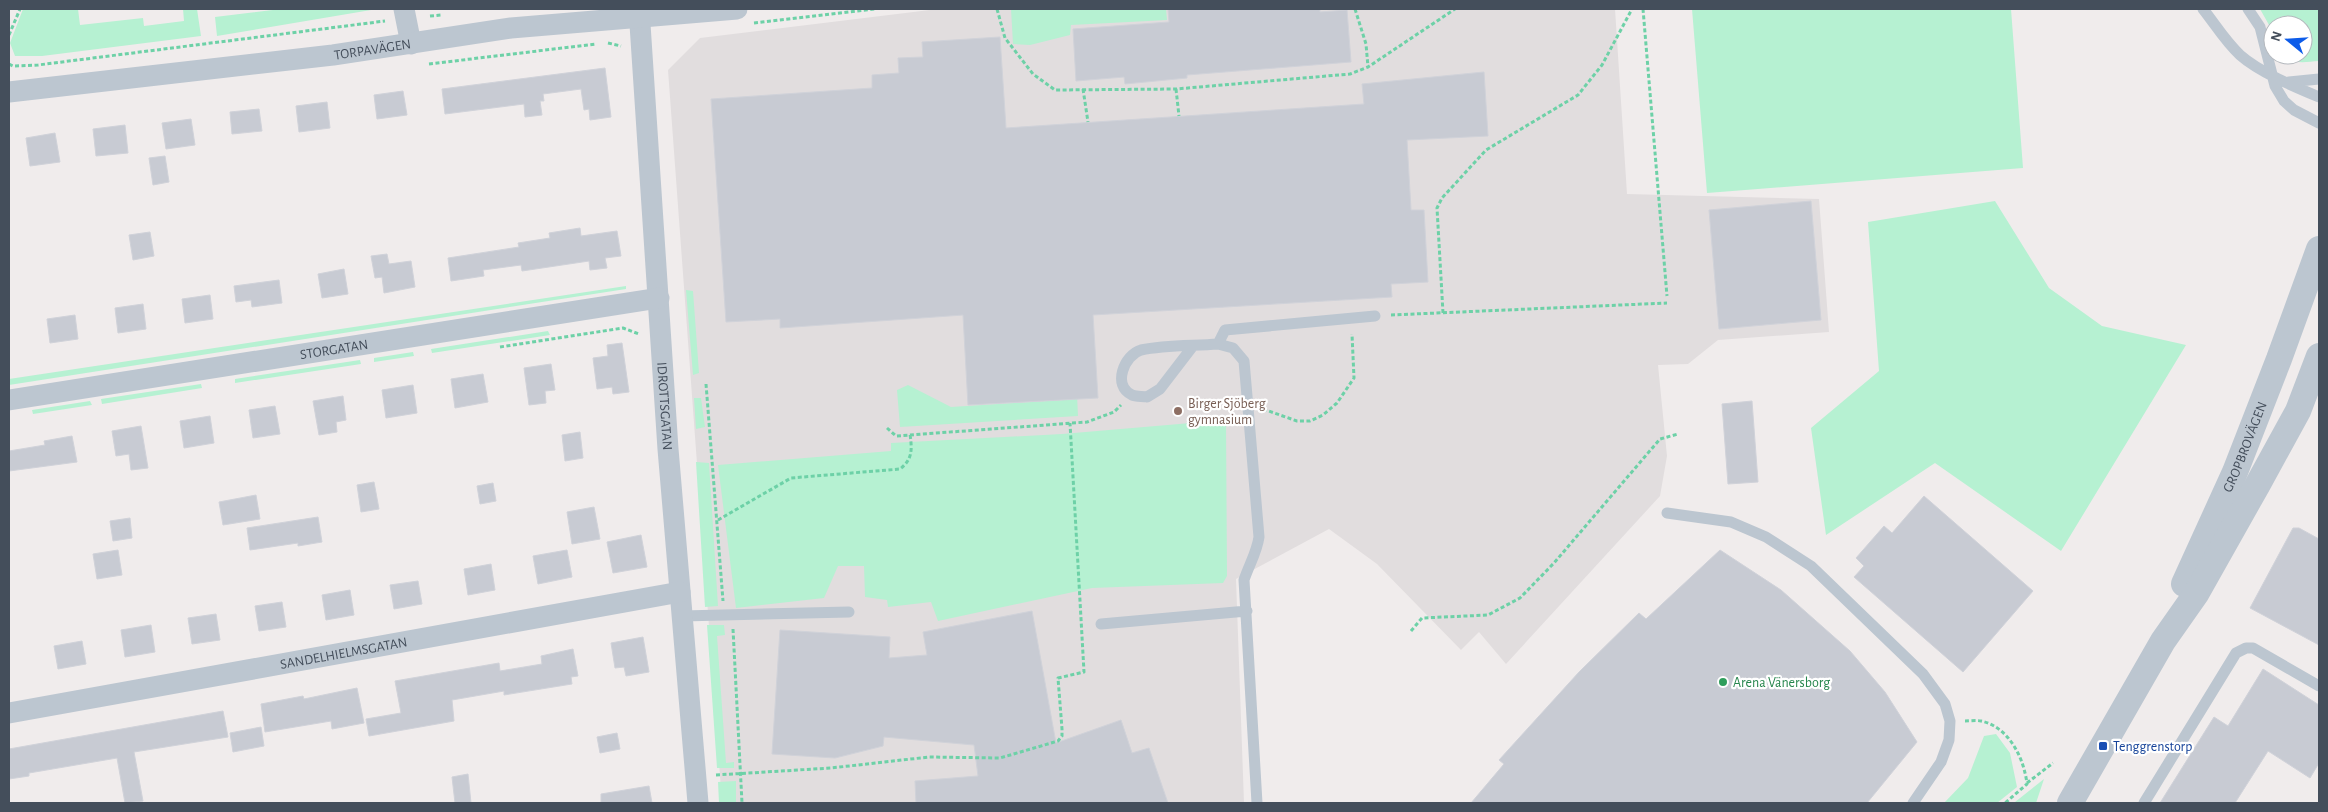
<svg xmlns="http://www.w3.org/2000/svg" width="2328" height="812" viewBox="0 0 2328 812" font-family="'Alegreya Sans',sans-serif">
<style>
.education{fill:#e1ddde}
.green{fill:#b6f1d2}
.building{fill:#c8cbd3;stroke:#d0d2d9}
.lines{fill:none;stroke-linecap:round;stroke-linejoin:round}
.path{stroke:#6dd1a7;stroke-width:3;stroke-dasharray:4 2.5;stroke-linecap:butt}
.service{stroke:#bcc6d0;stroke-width:11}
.minor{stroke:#bcc6d0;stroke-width:21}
.tertiary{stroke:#bcc6d0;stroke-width:26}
.education-dot{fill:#8d6e63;stroke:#fff;stroke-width:2}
.leisure-dot{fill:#2e9e5b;stroke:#fff;stroke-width:2}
.transit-dot{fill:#1a4fb4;stroke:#fff;stroke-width:2}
.labels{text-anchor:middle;stroke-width:4.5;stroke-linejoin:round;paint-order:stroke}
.street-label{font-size:14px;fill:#444e5b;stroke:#fff}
.education-label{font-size:14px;fill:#785e54;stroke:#fff;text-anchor:start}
.leisure-label{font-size:14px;fill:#27864d;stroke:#fff;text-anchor:start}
.transit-label{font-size:14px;fill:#164399;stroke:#fff;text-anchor:start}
</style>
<rect width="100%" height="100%" fill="#f0ecec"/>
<path class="education" d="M938 9H1615L1627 194 1819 199 1829 332 1718 340 1688 364 1658 365 1667 456 1660 496 1506 664 1479 632 1461 650 1377 564 1329 529 1236 579 1244 803H722L668 70 700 38Z"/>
<path class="green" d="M23 9H78L80 25 143 18 144 26 184 21 183 9H197L201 36 42 56H15L10 43Z
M281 9H377L217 36 215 17Z
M1011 9H1166L1167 20 1071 25 1070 35 1030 45 1013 44Z
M1692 9H2011L2023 168 1707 193Z
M2260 9H2319V61C2305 62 2294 65 2283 55H2303V25H2273V32Z
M1995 201 2049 288 2102 326 2186 345 2061 551 1935 463 1826 535 1811 428 1879 371 1868 222Z
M626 286V289L9 385V379Z
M686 290 693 291 699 373 693 375Z
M548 331 550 335 432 353 431 349Z
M413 352 414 356 374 362V358Z
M360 360 361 364 235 383V379Z
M1076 373 1078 416 900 427 897 390 908 385 951 407 1064 400Z
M201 384 202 388 102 404 101 399Z
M694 398H701L705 427 696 429Z
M90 401 92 405 33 414 32 410Z
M1226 420 1227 576 1223 583 1092 588 938 621 931 602 888 607 887 600 865 597 864 566H838L824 598 736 608 718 465 891 451V443L1062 434Z
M696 462 709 463 718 606 705 607Z
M707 625H724L725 635 717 636 726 763 734 762V768H717Z
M1996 734 2010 753 2017 787 1997 803H1944L1968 778 1984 736Z
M2044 779 2036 803H2013L2015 802Z
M736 781V803H719L718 782Z"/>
<path class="building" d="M1168 9H1320V12L1347 10 1351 62 1187 75V78L1125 84 1124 77 1076 81 1073 29 1169 22Z
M1000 37 1006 128 1364 104 1362 84 1484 72 1488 136 1407 140 1411 210H1424L1428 282 1391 284 1392 297 1093 315 1098 398 968 405 963 315 780 328V319L726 322 711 99 872 88V75L899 73 898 58 923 57 922 42Z
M605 68 611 117 590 120 589 109 584 110 581 89 543 94 544 101H540L542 115 525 117 524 104 445 114 442 89Z
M403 91 407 115 377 119 374 95Z
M327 102 330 128 299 132 296 106Z
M259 109 262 131 232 134 230 112Z
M191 119 195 145 166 149 162 123Z
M125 125 128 153 96 156 93 129Z
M55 133 60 162 30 166 26 138Z
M165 156 169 182 153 185 149 158Z
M1811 201 1821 320 1719 329 1709 210Z
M580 228 581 236 617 231 621 256 605 258 607 268 590 270 589 261 522 271 521 265 483 270 484 276 451 281 448 258 519 247 518 243 550 238 549 233Z
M150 232 154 256 133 260 129 235Z
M387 254 389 264 411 261 415 287 384 293 382 277 375 278 371 256Z
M344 269 348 294 322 298 318 274Z
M279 280 282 303 252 307 251 300 236 302 234 286Z
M210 295 213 319 185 323 182 299Z
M143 304 146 329 118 333 115 308Z
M75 315 78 339 50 343 47 319Z
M622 343 629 392 613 394 612 387 597 389 593 358 608 356 607 345Z
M551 364 555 390 545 391 546 403 529 405 524 368Z
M483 374 488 402 455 408 451 379Z
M413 385 417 413 386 418 382 390Z
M343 396 346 420 336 422 337 432 319 435 313 401Z
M1752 401 1758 482 1728 484 1722 404Z
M275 406 280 434 253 438 249 410Z
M210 416 214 443 184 448 180 421Z
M141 426 148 468 131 470 129 454 116 456 112 431Z
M580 432 583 458 565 461 562 435Z
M72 436 77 462 9 471V451L45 445 44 441Z
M374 482 379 509 361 512 357 485Z
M493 483 496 501 480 504 477 486Z
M256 495 260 519 223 525 219 502Z
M1924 496 2033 591 1963 672 1854 577 1864 566 1856 558 1884 526 1892 533Z
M594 507 600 539 572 544 567 512Z
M318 517 322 542 298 546V543L250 550 247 528Z
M130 518 132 538 113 541 110 521Z
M2293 528H2299L2319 539V645L2250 608Z
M641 535 647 567 613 573 607 542Z
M118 550 122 575 97 579 93 554Z
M567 550 572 577 538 584 533 556Z
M1720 550 1781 590 1850 651 1885 692 1917 742 1867 803H1471L1504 764 1499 760 1579 672 1639 613 1646 619Z
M491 564 495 590 468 595 464 569Z
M418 581 422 604 394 609 390 585Z
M350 590 354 615 326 620 322 595Z
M282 602 286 627 259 631 255 606Z
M1032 611 1056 743 1121 720 1132 753 1149 748 1168 803H916L915 781 978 776 974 745 884 737 883 746 835 758 772 754 780 630 890 637 889 658 927 655 923 632Z
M216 614 220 640 192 644 188 618Z
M151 625 155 652 125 657 121 630Z
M643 637 649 672 626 676 624 667 615 668 611 643Z
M82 641 86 664 58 669 54 646Z
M573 649 578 676 571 677 572 684 504 695V691L452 700 454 721 369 736 366 719 401 713 395 681 499 663 500 671 542 664 541 656Z
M2263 669 2319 705V763L2310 778 2268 751 2235 803H2160L2214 717 2228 726Z
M357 688 364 723 332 729 331 721 265 732 261 704 303 696 304 699Z
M223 711 228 737 134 752 143 801 125 803 117 758 29 773V776L9 779V749Z
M261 727 264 746 233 752 230 733Z
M617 733 620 749 600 753 597 737Z
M468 774 471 803H455L452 777Z
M649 786 652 803H601V794Z"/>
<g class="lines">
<path class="path" d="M997 9 1005 38 1033 74 1055 90 1176 89 1350 74 1368 67 1455 9
M1355 9 1366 44 1368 67
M1643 9 1667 296
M430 16 441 15
M754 23 875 9
M9 35 20 9
M608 43 621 46
M9 64 13 66 38 65 385 21
M429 64 596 44
M1083 89 1088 122
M1176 89 1179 116
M1443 313 1437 208 1442 198 1486 150 1578 95 1602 65 1632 9
M1391 315 1667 303
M500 347 623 328 639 334
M706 384 723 601
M1263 409 1297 421H1310L1323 415 1337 403 1354 378 1352 334
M887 428 896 436 1087 422 1114 412 1121 405
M718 520 791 478 900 469C913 459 912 449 910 434
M733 629 742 803
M1411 631 1422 618 1488 615 1520 598 1554 563 1660 439 1678 434
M1965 721C1970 721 1976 720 1981 721 2009 727 2024 758 2027 784L2005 803
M716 775 831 768 929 757 1000 758 1058 741 1062 736V729L1058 678 1084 672 1070 423
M2027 783 2053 763"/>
<path class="service" d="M2203 9C2215 24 2225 41 2240 55 2259 72 2295 87 2319 97
M2248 9 2260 27 2275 86 2284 101 2294 110 2319 123
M2289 82 2319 79
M1193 346 1160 389 1147 397C1143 396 1136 397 1132 395 1112 386 1124 355 1141 350 1166 345 1193 346 1218 344
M1667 513 1731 522 1766 537 1811 566 1923 674 1945 704 1950 721 1949 740 1941 762 1913 803
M682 616 849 612
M1101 624 1247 611
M1257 803 1244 580C1249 565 1257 552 1259 537L1244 361 1233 348 1218 344 1225 330 1375 316
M2144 803 2236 653 2246 648H2253L2319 686"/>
<g class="minor">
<path d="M404 9 411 44"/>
<path id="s1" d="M639 9 668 449 698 803"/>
<path id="s2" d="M9 92 333 55 511 28 737 9"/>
<path id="s3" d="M9 400 659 298"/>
<path id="s4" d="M9 713 680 592"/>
</g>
<g class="tertiary">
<path id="s5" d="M2184 584 2235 472 2279 359 2319 249"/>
<path d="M2070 803 2163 641 2196 594 2258 484 2298 411 2319 356"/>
</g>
</g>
<circle class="education-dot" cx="1178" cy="411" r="5"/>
<circle class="leisure-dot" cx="1723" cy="682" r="5"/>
<rect class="transit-dot" x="2098" y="741" width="10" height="10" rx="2.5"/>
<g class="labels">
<g class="street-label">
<text dy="5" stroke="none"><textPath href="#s2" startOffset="366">TORPAVÄGEN</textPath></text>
<text dy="5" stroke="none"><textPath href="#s3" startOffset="329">STORGATAN</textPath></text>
<text dy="5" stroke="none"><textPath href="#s1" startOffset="398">IDROTTSGATAN</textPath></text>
<text dy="5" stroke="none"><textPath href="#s5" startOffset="150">GROPBROVÄGEN</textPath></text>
<text dy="5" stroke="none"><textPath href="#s4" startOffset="340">SANDELHIELMSGATAN</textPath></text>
</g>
<g class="education-label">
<text x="1188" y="408">Birger Sjöberg<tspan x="1188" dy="16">gymnasium</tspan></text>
</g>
<g class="leisure-label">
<text x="1733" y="687">Arena Vänersborg</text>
</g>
<g class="transit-label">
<text x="2113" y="751">Tenggrenstorp</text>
</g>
</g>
<rect width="2328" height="812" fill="none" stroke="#444e5b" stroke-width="20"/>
<g transform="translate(2288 40) rotate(288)"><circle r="24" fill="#ffffff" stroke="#b4b8bd"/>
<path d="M0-4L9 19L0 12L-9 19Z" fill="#0d5ce9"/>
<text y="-8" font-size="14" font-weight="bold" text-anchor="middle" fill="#444e5b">N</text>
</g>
</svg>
